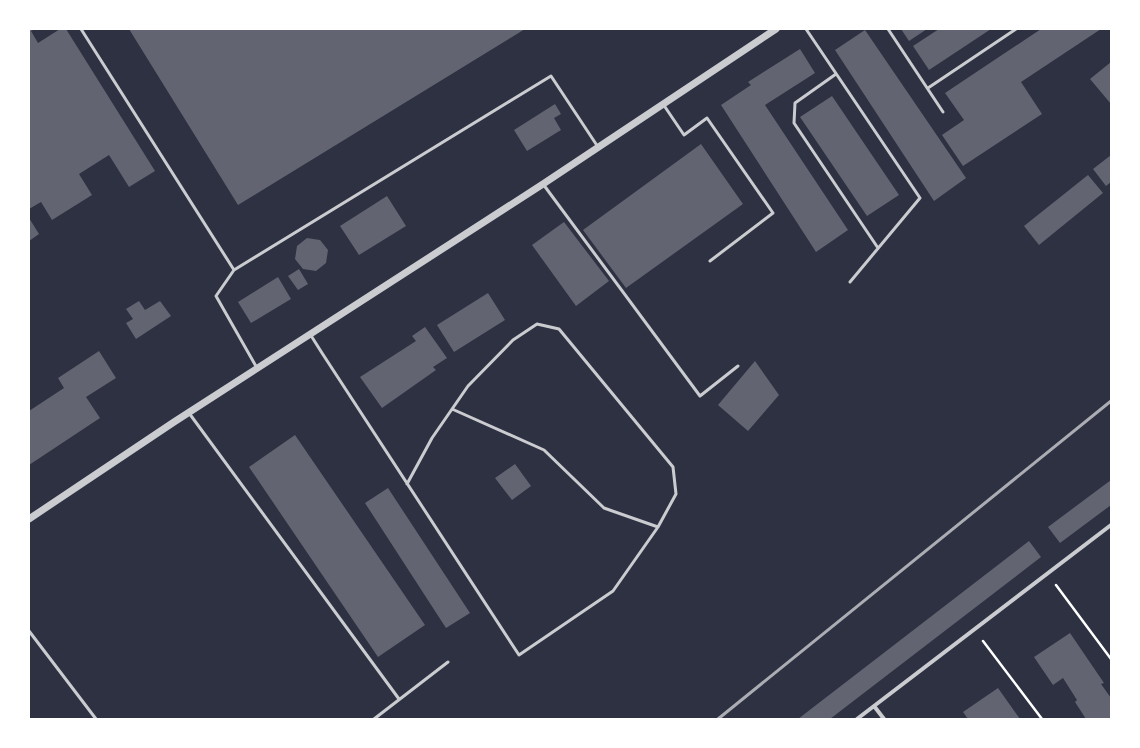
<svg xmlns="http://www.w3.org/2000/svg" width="1140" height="748" viewBox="0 0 1140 748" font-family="Raleway,sans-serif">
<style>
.building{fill:#626471}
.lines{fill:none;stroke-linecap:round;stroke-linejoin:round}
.path{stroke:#fff;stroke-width:2.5}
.service{stroke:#caccd0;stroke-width:3}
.minor{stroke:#caccd0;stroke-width:4}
.tertiary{stroke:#caccd0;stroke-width:7}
.rail{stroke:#abadb3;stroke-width:3}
</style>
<rect width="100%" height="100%" fill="#2d3142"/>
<path class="building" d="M29 29H35L31 31 38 43 60 29H66L155 171 129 187 109 155 79 174 92 195 52 220 41 202 29 209Z
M129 29H525L238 205Z
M901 29H927L909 41Z
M939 29H991L929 70 913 46Z
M1041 29H1101L1021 82 1042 114 963 166 942 135 964 120 945 93Z
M865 30 966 178 934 201 835 50Z
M800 49 815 73 765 105 848 230 816 252 721 105 751 85 748 82Z
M1111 62V104L1090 79Z
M832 96 899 195 867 216 800 117Z
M555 104 561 114 554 118 561 130 527 151 514 130Z
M701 144 743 204 626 288 583 230Z
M1111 155V182L1106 186 1093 169Z
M1088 175 1103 193 1039 245 1024 226Z
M387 196 406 226 359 255 340 226Z
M29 218 39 234 29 241Z
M564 222 609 281 576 306 532 245Z
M307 238 320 240 328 250 326 263 316 271 303 269 295 259 297 246Z
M299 269 308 284 298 290 288 276Z
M278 277 291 299 251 323 238 302Z
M488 293 505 320 454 352 437 325Z
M139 301 145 310 160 301 171 316 136 339 126 323 133 319 126 309Z
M425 327 447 358 433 367 436 370 382 408 360 377 416 341 412 336Z
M99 351 116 378 86 397 100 418 29 465V411L64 388 58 378Z
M755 361 779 395 748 431 718 405Z
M295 435 425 625 378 657 249 467Z
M515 464 531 486 512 500 495 478Z
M1111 480V505L1060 543 1048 527Z
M388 488 470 613 446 628 365 503Z
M1029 541 1041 557 830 719H798Z
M1070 633 1104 683 1101 684 1111 698V719H1086L1075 702 1077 700 1063 678 1053 685 1034 657Z
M998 688 1020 719H968L963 712Z"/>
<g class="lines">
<path class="path" d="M1056 585 1111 659
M983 641 1042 719"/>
<path class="service" d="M81 29 234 270
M806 29 920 198 850 282
M888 29 943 112
M836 74 795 103 794 123 878 248
M928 88 1016 29
M663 104 684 135 707 118 773 213 710 261
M543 184 700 396 738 366
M310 334 322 353 519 655 613 591 658 527 676 494 673 467 559 329 537 324 513 340 468 386 432 438 407 484
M257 368 216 296 234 270 551 76 598 147
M452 409 544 450 604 508 658 527
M189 413 399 699
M29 631 96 719
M374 719 448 662"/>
<path class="minor" d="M874 706 884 719
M857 719 1111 525"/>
<path class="tertiary" d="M29 519 174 422 543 184 776 29"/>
<path class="rail" d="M718 719 1111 401"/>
</g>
<rect width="1140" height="748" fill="none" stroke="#ffffff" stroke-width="60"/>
</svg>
